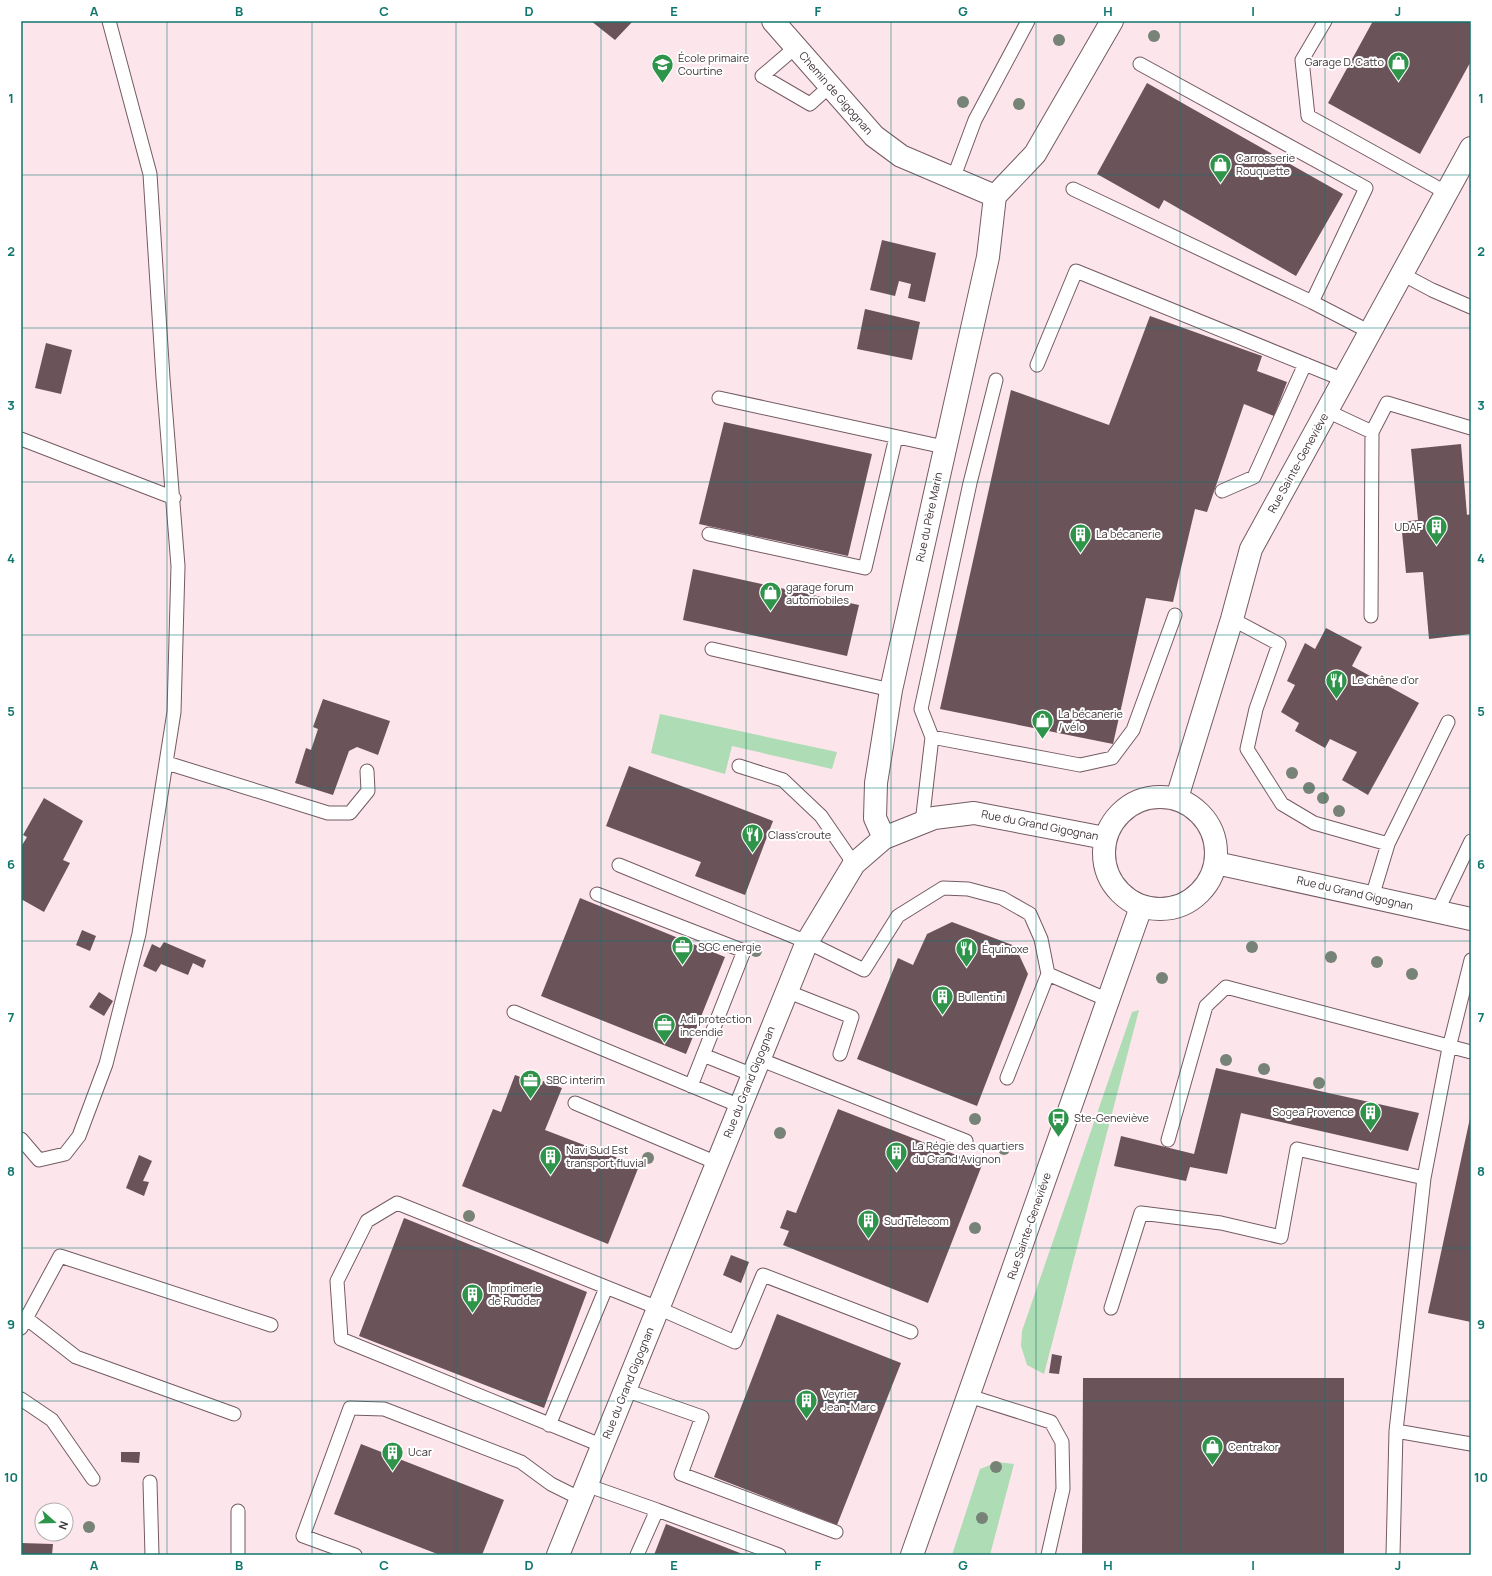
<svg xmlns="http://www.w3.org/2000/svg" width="1492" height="1576" viewBox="0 0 1492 1576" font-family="Manrope,sans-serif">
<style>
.green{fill:#aedcb5}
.building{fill:#6b535a}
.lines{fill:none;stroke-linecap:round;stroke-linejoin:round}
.lane-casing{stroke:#745b63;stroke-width:15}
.street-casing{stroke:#745b63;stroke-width:24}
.lane{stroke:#fff;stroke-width:13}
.street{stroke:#fff;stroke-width:22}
.tree{fill:#778376}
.grid{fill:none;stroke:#0f766e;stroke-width:1;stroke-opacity:0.55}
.labels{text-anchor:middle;stroke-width:4;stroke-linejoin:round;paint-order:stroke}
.poi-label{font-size:11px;fill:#3e3336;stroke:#fff;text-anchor:start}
.street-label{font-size:11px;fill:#3e3336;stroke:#fff}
.neatline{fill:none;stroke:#0f766e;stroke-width:1.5}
.grid-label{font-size:13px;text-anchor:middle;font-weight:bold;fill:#0f766e}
</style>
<rect width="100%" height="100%" fill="#fde5ec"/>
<path class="green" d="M660 714 837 752 832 769 732 746 725 774 651 753Z
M1139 1010 1044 1374 1027 1365 1021 1346 1022 1331 1132 1012Z
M998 1462 1014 1464 990 1555H952L980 1469Z"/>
<path class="building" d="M591 21H633L615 40Z
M1373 21H1471V61L1420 154 1328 103Z
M1147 83 1343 194 1296 276 1164 200 1159 209 1097 174Z
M882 240 936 253 925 302 908 298 911 284 899 281 895 296 870 290Z
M865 309 920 322 912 360 857 349Z
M1150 316 1262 356 1257 371 1287 382 1274 416 1244 404 1207 512 1195 509 1173 602 1146 598 1113 744 940 709 1011 390 1109 425Z
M46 343 72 350 61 394 35 388Z
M724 422 872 454 848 556 699 524Z
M1461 444 1467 515 1471 514V634L1429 639 1423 572 1406 573 1401 522 1418 520 1411 449Z
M693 569 859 605 847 656 683 620Z
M1326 628 1362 647 1352 666 1419 703 1368 795 1342 780 1357 752 1330 739 1325 748 1295 731 1299 723 1281 712 1295 685 1287 681 1305 643 1315 649Z
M323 699 390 721 378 755 357 747 349 751 333 795 295 783 306 748 311 750 318 729 313 727Z
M629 766 773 821 745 895 695 876 701 862 606 826Z
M44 798 83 821 63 860 70 863 44 912 21 899V847L27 837 23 835Z
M580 898 725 957 686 1054 541 996Z
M952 922 1015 946 1028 974 977 1106 857 1059 898 958 913 965 927 934Z
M82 930 96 936 90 951 76 945Z
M164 942 206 960 203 968 193 963 188 975 161 964 156 972 143 966 152 944 160 948Z
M99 992 113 1001 104 1016 89 1007Z
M1216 1068 1419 1113 1408 1151 1241 1113 1227 1174 1190 1167 1186 1181 1114 1166 1121 1136 1194 1154Z
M515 1075 542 1085 543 1081 562 1088 545 1130 639 1166 608 1244 462 1186 493 1109 501 1112Z
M838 1109 982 1165 928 1303 783 1245 789 1231 780 1228 787 1210 796 1213Z
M1470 1118H1471V1322L1428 1313Z
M139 1155 152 1161 143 1181 149 1182 144 1196 126 1188Z
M404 1218 587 1292 544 1408 359 1336Z
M731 1255 749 1262 741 1283 723 1275Z
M777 1314 901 1363 837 1525 714 1477Z
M1052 1354 1062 1356 1059 1374 1049 1373Z
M1083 1378H1344V1555H1082Z
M361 1444 504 1500 482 1555H440L334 1514Z
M121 1452H140L139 1463 121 1462Z
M666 1524 745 1555H654Z
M21 1543 53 1544 52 1555H21Z"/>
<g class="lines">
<defs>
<path id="lane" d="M1325 21 1302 60 1308 116 1447 193
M796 47 762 76 810 104 830 86
M1140 64 1366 188 1312 302
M953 179 975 120 1028 21
M1073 189 1312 302 1370 332
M1402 274 1432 290 1471 307
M1037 365 1076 271 1344 380
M719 398 944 447
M1327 411 1372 432 1387 403 1471 428
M21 439 174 498
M1222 491 1254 477 1305 364
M709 534 865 568 896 437
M1371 616 1372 432
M1232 619 1279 644 1256 709 1247 749 1282 804 1314 823 1388 844
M712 649 891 690
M932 737 921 709 970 483 996 380
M167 763 328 813H350L368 791 367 771
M739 766 783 780 821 816 854 864
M922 823 932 737 1080 765 1112 758 1133 730 1175 615
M619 865 807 942 864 970 898 916 943 888 968 889 1002 898 1030 914 1041 939 1048 974
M597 894 744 951 691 1086
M1372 897 1388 844 1448 722
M1437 912 1471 841
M786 991 852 1017 840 1054
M514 1012 740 1106
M703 1055 753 1075
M759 1059 966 1141
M1007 1078 1048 974 1108 1000
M575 1103 717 1163
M21 1139 39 1160 65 1154 79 1136 106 1064 139 934 174 712 178 566 163 378 150 174 109 21
M1168 1140 1206 1006 1226 987 1471 1052
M1111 1308 1141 1213 1221 1223 1281 1237 1297 1149 1424 1178
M26 1318 76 1357 234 1414
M21 1328 60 1256 271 1325
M625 1390 702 1417 681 1474 836 1532
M969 1396 1051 1422 1062 1442 1063 1489 1048 1555
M21 1399 52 1420 93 1479
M549 1425 606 1288
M1396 1431 1471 1444
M603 1446 341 1339 337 1281 367 1221 397 1203 658 1308 735 1342 763 1275 911 1332
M150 1482 152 1555
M586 1485 657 1510 637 1555
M657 1510 779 1555
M238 1511V1555
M355 1555 303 1536 350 1408 384 1409 521 1462 551 1484 581 1499
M1393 1555 1396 1431 1424 1178 1449 1048 1471 960"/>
<path id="street" d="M773 21 874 136 901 156 995 196
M995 196 1035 154 1112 21
M1104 853a56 56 0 1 1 112 0a56 56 0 1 1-112 0Z
M1177 798 1232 619 1251 549 1471 148
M884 838 875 818 876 783 891 690 988 257 995 196
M1216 863 1471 919
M558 1555 807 942 854 864 884 838 934 818 974 813 1105 838
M912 1555 1141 907"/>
</defs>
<use href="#lane" class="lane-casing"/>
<use href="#street" class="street-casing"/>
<use href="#lane" class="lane"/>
<use href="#street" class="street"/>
</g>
<g class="tree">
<circle cx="1154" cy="36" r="6"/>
<circle cx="1059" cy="40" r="6"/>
<circle cx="963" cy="102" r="6"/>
<circle cx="1019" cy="104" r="6"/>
<circle cx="1292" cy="773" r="6"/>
<circle cx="1309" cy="788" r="6"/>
<circle cx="1323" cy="798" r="6"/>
<circle cx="1339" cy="811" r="6"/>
<circle cx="1252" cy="947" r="6"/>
<circle cx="756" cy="951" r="6"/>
<circle cx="1331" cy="957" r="6"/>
<circle cx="1377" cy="962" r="6"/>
<circle cx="1412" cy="974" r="6"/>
<circle cx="1162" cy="978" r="6"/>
<circle cx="1226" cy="1060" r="6"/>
<circle cx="1264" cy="1069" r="6"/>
<circle cx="1319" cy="1083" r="6"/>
<circle cx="975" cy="1119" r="6"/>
<circle cx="780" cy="1133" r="6"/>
<circle cx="1004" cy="1149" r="6"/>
<circle cx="648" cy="1158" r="6"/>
<circle cx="469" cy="1216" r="6"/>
<circle cx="975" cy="1228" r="6"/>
<circle cx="996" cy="1467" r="6"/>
<circle cx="982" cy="1518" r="6"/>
<circle cx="89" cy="1527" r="6"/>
</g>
<path class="grid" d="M167 21V1555M312 21V1555M456 21V1555M601 21V1555M746 21V1555M891 21V1555M1036 21V1555M1180 21V1555M1325 21V1555M21 175H1471M21 328H1471M21 482H1471M21 635H1471M21 788H1471M21 941H1471M21 1094H1471M21 1248H1471M21 1401H1471"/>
<defs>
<symbol id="shop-pin" viewBox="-11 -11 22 30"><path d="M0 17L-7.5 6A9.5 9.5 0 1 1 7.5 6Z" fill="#2d944a" stroke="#fff"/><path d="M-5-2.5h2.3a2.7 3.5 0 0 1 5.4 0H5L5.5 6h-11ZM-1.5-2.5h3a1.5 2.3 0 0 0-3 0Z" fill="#fff"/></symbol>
<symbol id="school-pin" viewBox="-11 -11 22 30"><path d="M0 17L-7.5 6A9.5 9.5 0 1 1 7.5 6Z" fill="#2d944a" stroke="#fff"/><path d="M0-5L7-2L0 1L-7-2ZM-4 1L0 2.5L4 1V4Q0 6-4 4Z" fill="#fff"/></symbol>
<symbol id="building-pin" viewBox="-11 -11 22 30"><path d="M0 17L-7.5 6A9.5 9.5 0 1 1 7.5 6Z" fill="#2d944a" stroke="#fff"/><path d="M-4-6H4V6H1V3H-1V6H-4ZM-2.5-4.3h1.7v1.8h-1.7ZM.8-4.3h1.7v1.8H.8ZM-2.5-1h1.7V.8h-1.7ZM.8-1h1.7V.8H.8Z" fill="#fff"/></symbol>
<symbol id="restaurant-pin" viewBox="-11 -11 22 30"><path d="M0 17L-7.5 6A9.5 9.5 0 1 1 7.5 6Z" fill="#2d944a" stroke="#fff"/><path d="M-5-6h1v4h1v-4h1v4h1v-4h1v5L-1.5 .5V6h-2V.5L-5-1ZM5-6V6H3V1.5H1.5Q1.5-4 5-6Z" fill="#fff"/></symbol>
<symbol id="office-pin" viewBox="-11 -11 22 30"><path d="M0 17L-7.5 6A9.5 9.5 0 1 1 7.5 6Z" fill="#2d944a" stroke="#fff"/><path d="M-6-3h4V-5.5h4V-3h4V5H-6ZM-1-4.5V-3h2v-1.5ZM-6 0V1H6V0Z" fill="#fff"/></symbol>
<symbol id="bus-pin" viewBox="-11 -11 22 30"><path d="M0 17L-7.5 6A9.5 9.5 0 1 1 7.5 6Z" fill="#2d944a" stroke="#fff"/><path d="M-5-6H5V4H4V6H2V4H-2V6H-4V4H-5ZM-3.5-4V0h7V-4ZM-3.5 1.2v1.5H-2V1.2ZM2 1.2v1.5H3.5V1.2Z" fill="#fff"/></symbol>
</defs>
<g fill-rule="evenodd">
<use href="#shop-pin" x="1386" y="50" width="25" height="34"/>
<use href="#school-pin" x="650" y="52" width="25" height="34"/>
<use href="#shop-pin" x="1208" y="152" width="25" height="34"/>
<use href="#building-pin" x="1424" y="514" width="25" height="34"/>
<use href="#building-pin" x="1068" y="522" width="25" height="34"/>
<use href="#shop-pin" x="758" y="580" width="25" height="34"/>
<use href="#restaurant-pin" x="1324" y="668" width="25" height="34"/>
<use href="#shop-pin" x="1030" y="708" width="25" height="34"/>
<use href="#restaurant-pin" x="740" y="822" width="25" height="34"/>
<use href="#office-pin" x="670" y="934" width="25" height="34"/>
<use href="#restaurant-pin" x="954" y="936" width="25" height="34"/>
<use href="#building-pin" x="930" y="984" width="25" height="34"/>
<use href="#office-pin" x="652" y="1012" width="25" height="34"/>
<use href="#office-pin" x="518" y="1068" width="25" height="34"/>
<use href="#building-pin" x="1358" y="1100" width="25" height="34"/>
<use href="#bus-pin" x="1046" y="1106" width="25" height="34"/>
<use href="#building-pin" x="884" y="1140" width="25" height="34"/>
<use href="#building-pin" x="538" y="1144" width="25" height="34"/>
<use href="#building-pin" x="856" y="1208" width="25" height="34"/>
<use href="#building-pin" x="460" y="1282" width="25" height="34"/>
<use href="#building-pin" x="794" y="1388" width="25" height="34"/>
<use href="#shop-pin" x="1200" y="1434" width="25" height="34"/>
<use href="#building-pin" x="380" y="1440" width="25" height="34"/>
</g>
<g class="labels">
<g class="poi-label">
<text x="678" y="62">École primaire<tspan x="678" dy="13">Courtine</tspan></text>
<text x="1384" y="66" text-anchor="end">Garage D. Catto</text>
<text x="1236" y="162">Carrosserie<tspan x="1236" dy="13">Rouquette</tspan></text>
<text x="1422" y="531" text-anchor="end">UDAF</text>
<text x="1096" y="538">La bécanerie</text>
<text x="786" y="591">garage forum<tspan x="786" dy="13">automobiles</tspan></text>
<text x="1352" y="684">Le chêne d'or</text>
<text x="1058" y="718">La bécanerie<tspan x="1058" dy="13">/ vélo</tspan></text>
<text x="768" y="839">Class'croute</text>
<text x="698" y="951">SGC energie</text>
<text x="982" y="953">Équinoxe</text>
<text x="958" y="1001">Bullentini</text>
<text x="680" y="1023">Adi protection<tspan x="680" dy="13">incendie</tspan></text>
<text x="546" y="1084">SBC interim</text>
<text x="1354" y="1116" text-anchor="end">Sogea Provence</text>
<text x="1074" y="1122">Ste-Geneviève</text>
<text x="912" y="1150">La Régie des quartiers<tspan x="912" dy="13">du Grand Avignon</tspan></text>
<text x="566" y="1154">Navi Sud Est<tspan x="566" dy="13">transport fluvial</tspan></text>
<text x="884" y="1225">Sud Telecom</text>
<text x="488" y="1292">Imprimerie<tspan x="488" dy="13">de Rudder</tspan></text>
<text x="822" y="1398">Veyrier<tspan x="822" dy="13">Jean-Marc</tspan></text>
<text x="1228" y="1451">Centrakor</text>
<text x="408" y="1456">Ucar</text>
</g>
<g class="street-label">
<text transform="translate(836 93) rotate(49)" y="4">Chemin de Gigognan</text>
<text transform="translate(1298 463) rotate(-61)" y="4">Rue Sainte-Geneviève</text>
<text transform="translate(929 517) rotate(-78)" y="4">Rue du Père Marin</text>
<text transform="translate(1040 825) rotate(11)" y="4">Rue du Grand Gigognan</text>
<text transform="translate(1355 893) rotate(13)" y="4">Rue du Grand Gigognan</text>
<text transform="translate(749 1082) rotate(-68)" y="4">Rue du Grand Gigognan</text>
<text transform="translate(1029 1226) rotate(-71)" y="4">Rue Sainte-Geneviève</text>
<text transform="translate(628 1383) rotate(-68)" y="4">Rue du Grand Gigognan</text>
</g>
</g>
<rect width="1492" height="1576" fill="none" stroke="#ffffff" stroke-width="44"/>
<g transform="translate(54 1522) rotate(110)"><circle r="19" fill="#ffffff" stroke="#b2adaf"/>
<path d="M0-3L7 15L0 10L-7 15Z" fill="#2d944a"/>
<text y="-6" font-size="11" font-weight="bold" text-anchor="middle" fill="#3e3336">N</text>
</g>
<rect x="22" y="22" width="1448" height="1532" class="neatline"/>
<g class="grid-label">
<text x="94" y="16">A</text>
<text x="239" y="16">B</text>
<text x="384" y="16">C</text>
<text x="529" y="16">D</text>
<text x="674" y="16">E</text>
<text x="818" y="16">F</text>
<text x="963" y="16">G</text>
<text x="1108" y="16">H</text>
<text x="1253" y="16">I</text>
<text x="1398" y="16">J</text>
<text x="11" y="103">1</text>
<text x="1481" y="103">1</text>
<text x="11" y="256">2</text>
<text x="1481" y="256">2</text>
<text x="11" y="410">3</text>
<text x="1481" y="410">3</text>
<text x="11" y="563">4</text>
<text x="1481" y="563">4</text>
<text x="11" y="716">5</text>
<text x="1481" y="716">5</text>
<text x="11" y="869">6</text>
<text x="1481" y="869">6</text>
<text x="11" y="1022">7</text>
<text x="1481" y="1022">7</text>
<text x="11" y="1176">8</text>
<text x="1481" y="1176">8</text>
<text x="11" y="1329">9</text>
<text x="1481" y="1329">9</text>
<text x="11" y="1482">10</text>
<text x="1481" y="1482">10</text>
<text x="94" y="1570">A</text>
<text x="239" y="1570">B</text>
<text x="384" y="1570">C</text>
<text x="529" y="1570">D</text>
<text x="674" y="1570">E</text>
<text x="818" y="1570">F</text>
<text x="963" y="1570">G</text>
<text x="1108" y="1570">H</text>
<text x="1253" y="1570">I</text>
<text x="1398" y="1570">J</text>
</g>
</svg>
